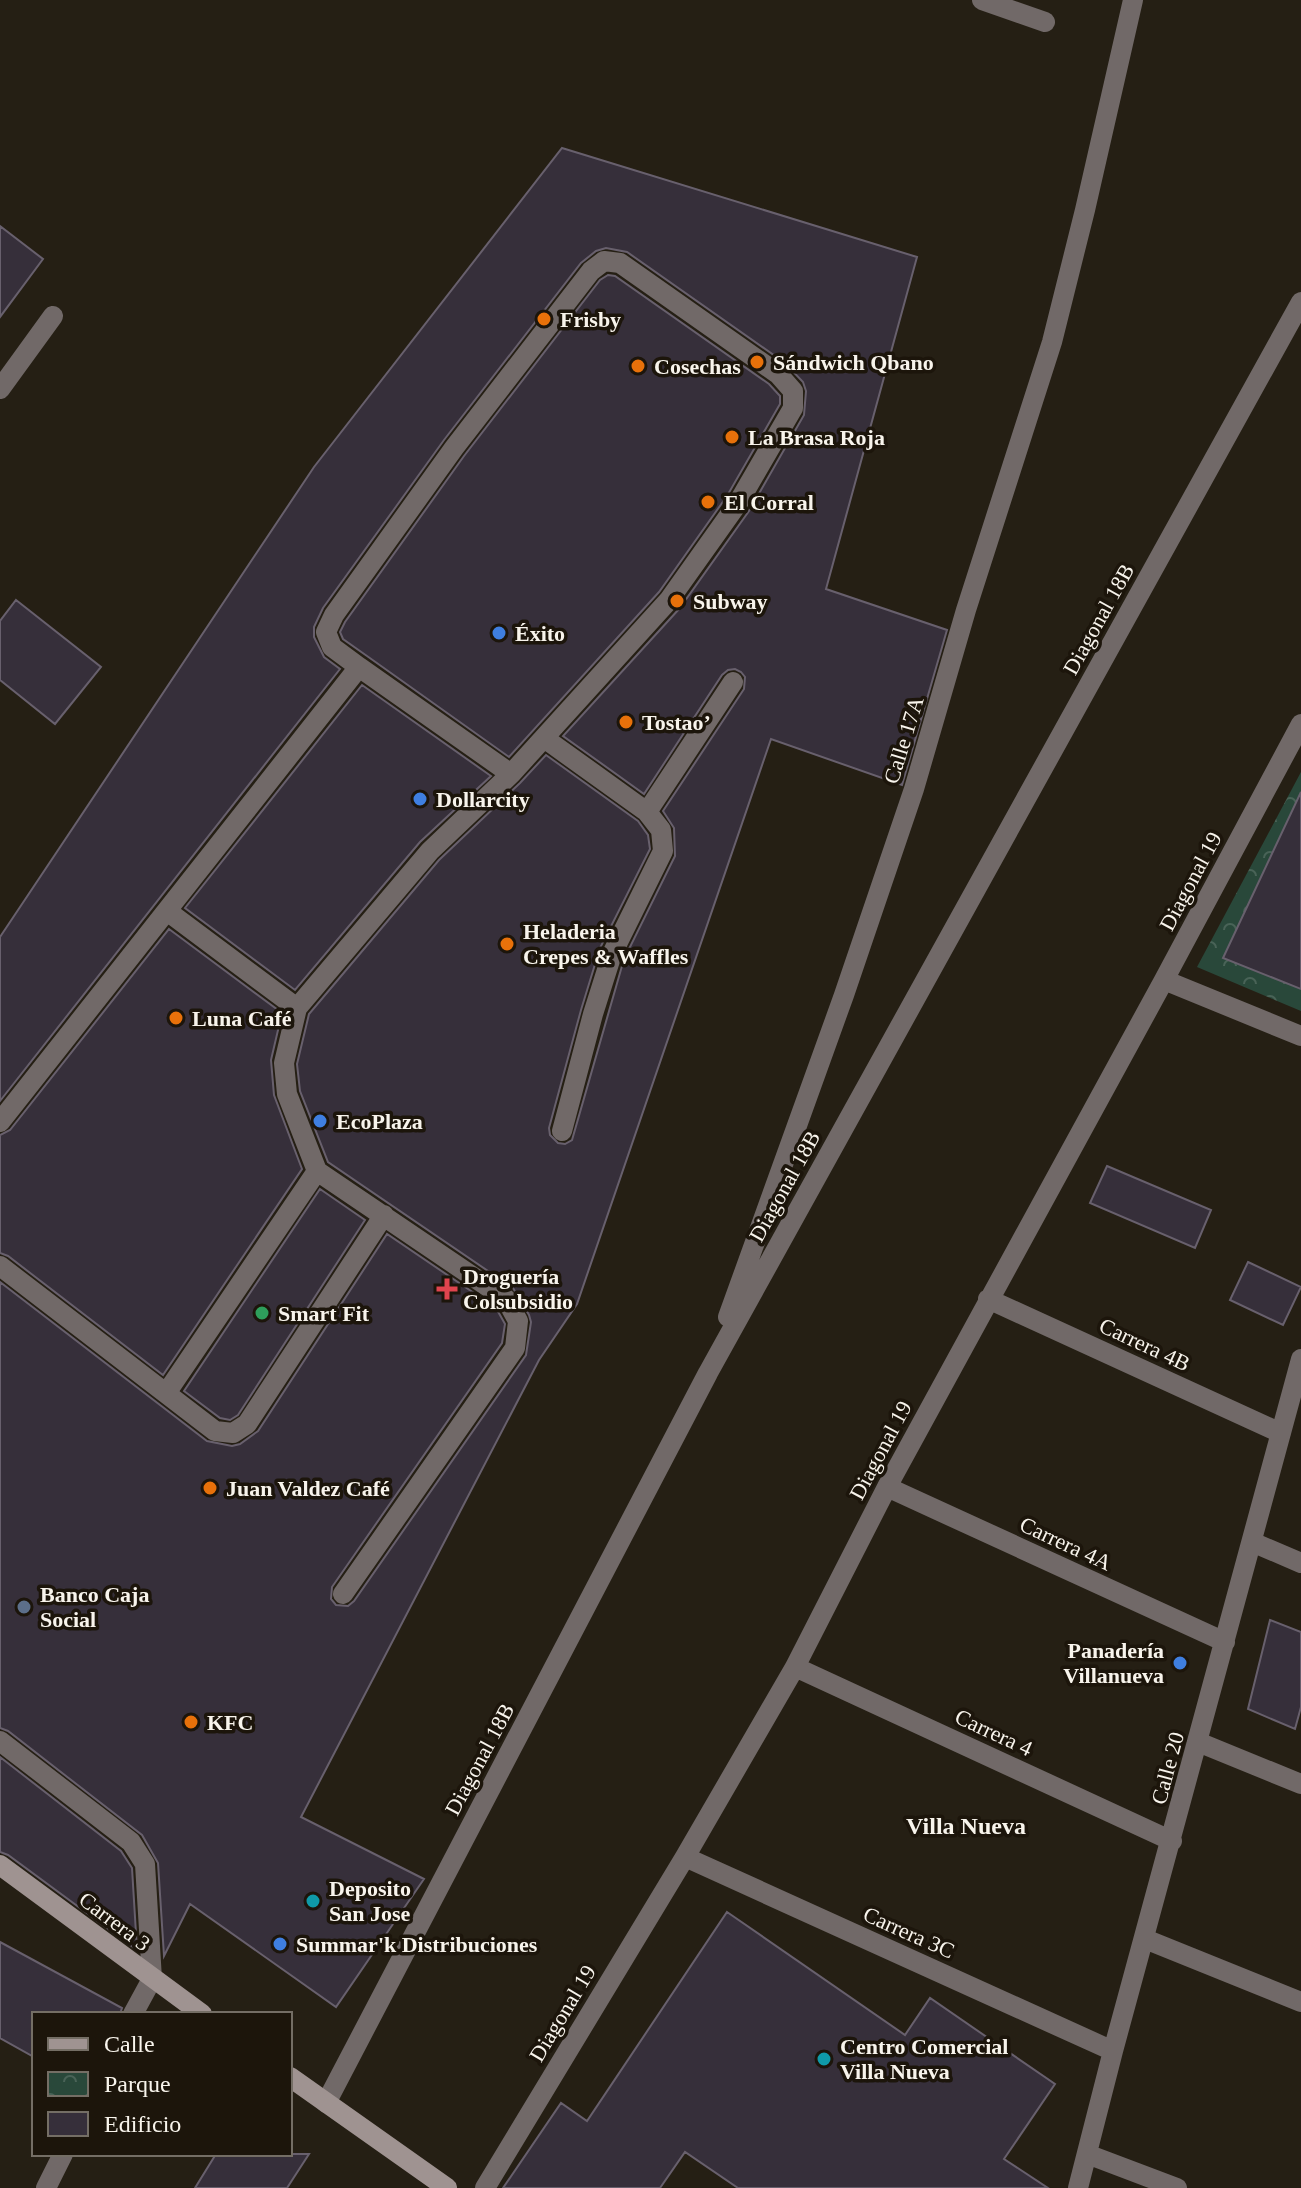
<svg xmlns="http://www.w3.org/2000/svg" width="1301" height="2188" viewBox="0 0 1301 2188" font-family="'Times New Roman',serif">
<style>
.park{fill:url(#park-crowns)}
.building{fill:#362f3a;stroke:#68606d;stroke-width:2}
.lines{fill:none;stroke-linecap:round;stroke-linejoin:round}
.service{stroke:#716968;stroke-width:20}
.minor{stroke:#716968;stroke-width:20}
.secondary{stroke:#9f9391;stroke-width:20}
.food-dot{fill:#e8710a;stroke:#1c150b;stroke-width:3}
.shop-dot{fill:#3f7fe0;stroke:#1c150b;stroke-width:3}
.health-dot{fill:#e0444e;stroke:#1c150b;stroke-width:3}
.leisure-dot{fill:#2e9e5b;stroke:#1c150b;stroke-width:3}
.service-dot{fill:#5c6f8a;stroke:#1c150b;stroke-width:3}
.culture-dot{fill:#0f9aa8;stroke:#1c150b;stroke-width:3}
.labels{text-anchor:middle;stroke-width:7;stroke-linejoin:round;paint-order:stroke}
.poi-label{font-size:22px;font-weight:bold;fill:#f8f4ec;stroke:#1c150b;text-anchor:start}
.street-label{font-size:22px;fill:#f8f4ec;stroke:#1c150b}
.neighbourhood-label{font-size:24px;font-weight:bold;fill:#f8f4ec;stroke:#1c150b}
</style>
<defs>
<pattern id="park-crowns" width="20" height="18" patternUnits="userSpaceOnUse" patternTransform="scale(2)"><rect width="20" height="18" fill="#29483a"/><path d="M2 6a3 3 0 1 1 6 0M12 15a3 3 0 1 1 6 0" fill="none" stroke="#496357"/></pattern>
</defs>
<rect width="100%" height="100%" fill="#251f14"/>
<path class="park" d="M1301 772V1011L1197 967Z"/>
<path class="building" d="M562 148 917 257 826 589 947 630 902 785 771 739 577 1304 539 1360 301 1817 424 1879 336 2007 190 1904 164 1956 158 1863 142 1835 8 1731 0 1728V1282L207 1441 232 1446 240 1444 258 1431 387 1234 496 1308 505 1324 502 1343 332 1587 331 1599 336 1605 348 1606 354 1601 526 1355 531 1322 529 1315 513 1288 328 1162 300 1091 297 1064 309 1014 439 860 520 783 546 755 638 821 648 835 650 849 600 948 581 1010 549 1128 550 1135 558 1143 565 1144 572 1140 624 959 675 856 674 828 663 811 744 689 745 677 741 672 735 669 728 670 722 675 644 794 563 736 679 609 749 511 804 415 806 391 803 382 785 363 627 252 606 248 596 251 581 263 444 440 323 608 314 627V637L324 657 340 669 0 1101V937L314 467Z
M0 226 43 259 0 317Z
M608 275 615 276 769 384 780 396V404L727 496 659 592 509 757 367 656 343 639 340 632 345 622 464 456 600 280Z
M16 600 101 667 55 724 0 680V621Z
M362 685 491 776 420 842 295 990 185 908Z
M1301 792V989L1223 958Z
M169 929 282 1013 271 1060 274 1095 302 1169 163 1375 8 1256 0 1253V1135L10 1130Z
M1107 1166 1211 1210 1195 1248 1090 1203Z
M320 1189 365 1220 238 1415 230 1420 220 1418 184 1391Z
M1248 1262 1301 1287 1283 1325 1230 1300Z
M1270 1620 1301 1632V1707L1295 1729 1248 1709Z
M0 1757 121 1851 132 1868 137 1950 8 1855 0 1852Z
M727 1912 905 2035 930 1998 1055 2084 1004 2159 1048 2188H738L685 2152 660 2188H503L561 2103 587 2121Z
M0 1942 122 2008 120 2014H34V2057L0 2038Z
M216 2154H309L287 2188H195Z"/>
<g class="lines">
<path class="service" d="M0 389 53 316
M359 667 511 774
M544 738 647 812 661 830 663 851 612 954 593 1014 562 1131
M647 812 733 682
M297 1008 284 1063 287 1094 317 1171
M0 1122 359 667 332 647 326 632 334 615 454 448 591 271 604 261 620 263 778 374 793 391V408L738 503 669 600 511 774 430 851 297 1008 167 911
M0 1266 215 1431 233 1433 247 1424 384 1215
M167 1392 317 1171 506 1299 518 1321 515 1348 343 1594
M0 1741 131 1842 145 1864 152 1979"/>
<path class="minor" d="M982 0 1045 22
M1164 980 1301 1036
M988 1299 1281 1433
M728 1317 844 995 914 789 966 610 1052 342 1085 210 1133 0
M887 1487 1225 1642
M1252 1542 1301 1563
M795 1667 1172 1841
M1198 1742 1301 1784
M685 1857 1113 2051
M1145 1939 1301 2002
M133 2014 152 1979
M326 2103 708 1373 1301 302
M1087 2154 1177 2188
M46 2188 63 2154
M485 2188 685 1857 795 1667 887 1487 1164 980 1301 724
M1078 2188 1113 2051 1301 1359"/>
<path class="secondary" d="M0 1865 202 2014
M290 2077 447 2188"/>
</g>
<g class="food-dot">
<circle cx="544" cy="319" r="8"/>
<circle cx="757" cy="362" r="8"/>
<circle cx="638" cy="366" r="8"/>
<circle cx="732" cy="437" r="8"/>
<circle cx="708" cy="502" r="8"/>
<circle cx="677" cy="601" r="8"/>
<circle cx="626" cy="722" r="8"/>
<circle cx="507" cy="944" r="8"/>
<circle cx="176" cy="1018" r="8"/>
<circle cx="210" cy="1488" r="8"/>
<circle cx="191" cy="1722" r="8"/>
</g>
<g class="shop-dot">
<circle cx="499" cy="633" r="8"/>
<circle cx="420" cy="799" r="8"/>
<circle cx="320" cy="1121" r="8"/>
<circle cx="1180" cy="1663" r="8"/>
<circle cx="280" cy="1944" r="8"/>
</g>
<path class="health-dot" d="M443 1277h8v8h8v8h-8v8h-8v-8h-8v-8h8z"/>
<circle class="leisure-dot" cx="262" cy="1313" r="8"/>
<circle class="service-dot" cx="24" cy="1607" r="8"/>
<g class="culture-dot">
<circle cx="313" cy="1901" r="8"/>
<circle cx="824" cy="2059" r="8"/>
</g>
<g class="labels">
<g class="poi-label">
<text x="560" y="327">Frisby</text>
<text x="773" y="370">Sándwich Qbano</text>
<text x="654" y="374">Cosechas</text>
<text x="748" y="445">La Brasa Roja</text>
<text x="724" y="510">El Corral</text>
<text x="693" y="609">Subway</text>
<text x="515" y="641">Éxito</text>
<text x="642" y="730">Tostao’</text>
<text x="436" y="807">Dollarcity</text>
<text x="523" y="939">Heladeria<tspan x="523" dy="25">Crepes &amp; Waffles</tspan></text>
<text x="192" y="1026">Luna Café</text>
<text x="336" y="1129">EcoPlaza</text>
<text x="463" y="1284">Droguería<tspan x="463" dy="25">Colsubsidio</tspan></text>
<text x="278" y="1321">Smart Fit</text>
<text x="226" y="1496">Juan Valdez Café</text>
<text x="40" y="1602">Banco Caja<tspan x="40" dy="25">Social</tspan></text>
<text x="1164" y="1658" text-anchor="end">Panadería<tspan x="1164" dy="25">Villanueva</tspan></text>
<text x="207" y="1730">KFC</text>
<text x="329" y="1896">Deposito<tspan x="329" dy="25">San Jose</tspan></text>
<text x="296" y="1952">Summar'k Distribuciones</text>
<text x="840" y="2054">Centro Comercial<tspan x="840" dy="25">Villa Nueva</tspan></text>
</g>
<g class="street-label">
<text transform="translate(1098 619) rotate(-61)" y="8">Diagonal 18B</text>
<text transform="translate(903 740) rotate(-73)" y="8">Calle 17A</text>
<text transform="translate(1190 881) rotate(-62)" y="8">Diagonal 19</text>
<text transform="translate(784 1186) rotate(-61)" y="8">Diagonal 18B</text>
<text transform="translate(1145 1344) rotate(25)" y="8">Carrera 4B</text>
<text transform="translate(880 1450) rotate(-62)" y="8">Diagonal 19</text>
<text transform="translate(1066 1543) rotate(25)" y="8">Carrera 4A</text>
<text transform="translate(994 1732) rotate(25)" y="8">Carrera 4</text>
<text transform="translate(479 1759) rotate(-62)" y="8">Diagonal 18B</text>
<text transform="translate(1167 1768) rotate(-75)" y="8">Calle 20</text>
<text transform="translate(115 1921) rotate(37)" y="8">Carrera 3</text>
<text transform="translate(909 1932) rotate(24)" y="8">Carrera 3C</text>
<text transform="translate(562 2013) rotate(-59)" y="8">Diagonal 19</text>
</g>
<g class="neighbourhood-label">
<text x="966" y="1834">Villa Nueva</text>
</g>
</g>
<rect x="32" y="2012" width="260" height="144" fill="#1c150b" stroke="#746e65" stroke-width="2"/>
<rect x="48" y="2038" width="40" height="12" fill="#9f9391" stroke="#746e65" stroke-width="2"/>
<text x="104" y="2052" font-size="24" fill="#f8f4ec">Calle</text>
<rect x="48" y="2072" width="40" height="24" fill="url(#park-crowns)" stroke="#746e65" stroke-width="2"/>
<text x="104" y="2092" font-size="24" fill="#f8f4ec">Parque</text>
<rect x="48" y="2112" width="40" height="24" fill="#362f3a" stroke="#746e65" stroke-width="2"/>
<text x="104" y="2132" font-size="24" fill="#f8f4ec">Edificio</text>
</svg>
